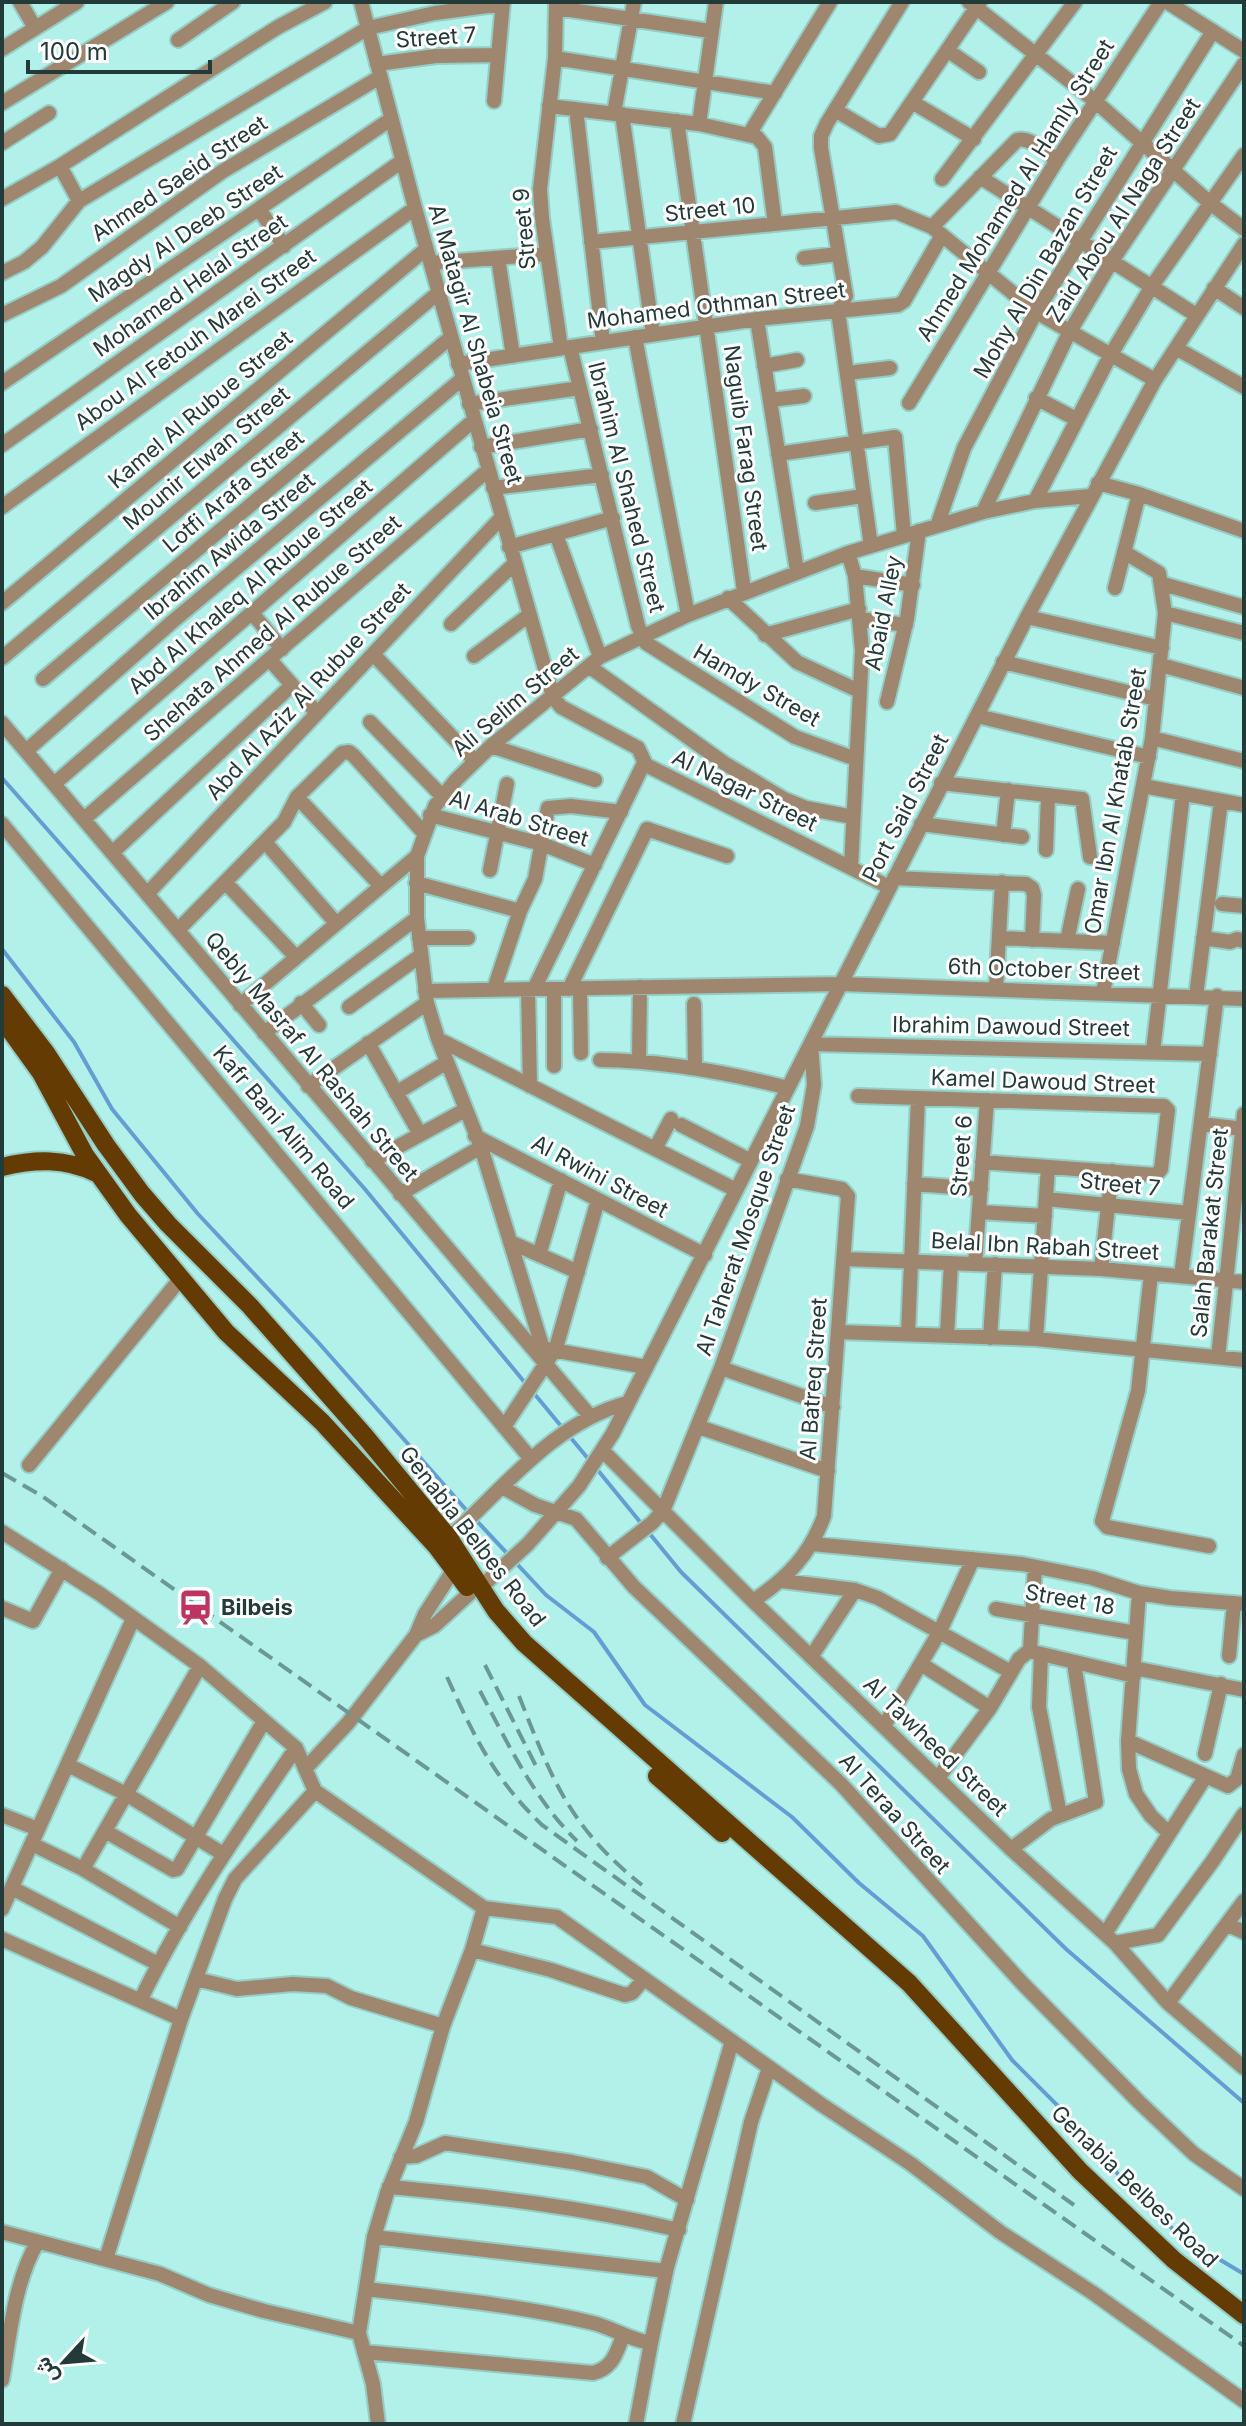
<svg xmlns="http://www.w3.org/2000/svg" width="1246" height="2426" viewBox="0 0 1246 2426" font-family="Inter,Vazirmatn,sans-serif">
<style>
.lines{fill:none;stroke-linecap:round;stroke-linejoin:round}
.stream{stroke:#629ed3;stroke-width:4}
.minor-casing{stroke:#95cdc6;stroke-width:18}
.major-casing{stroke:#95cdc6;stroke-width:22}
.minor{stroke:#9f866e;stroke-width:14}
.major{stroke:#643b02;stroke-width:18}
.rail{stroke:#6b9892;stroke-width:4;stroke-dasharray:16 8;stroke-linecap:butt}
.labels{text-anchor:middle;stroke-width:6;stroke-linejoin:round;paint-order:stroke}
.street-label{font-size:22px;fill:#223b38;stroke:#fff}
.poi-label{font-size:22px;font-weight:bold;fill:#223b38;stroke:#fff;text-anchor:start}
</style>
<rect width="100%" height="100%" fill="#b2f1e9"/>
<g class="lines">
<path class="stream" d="M2 778 364 1188 526 1384
M2 949 74 1042 112 1109 198 1214 317 1341 469 1513
M532 1391 590 1461
M596 1468 681 1572 1066 1949 1244 2103
M475 1519 546 1595 594 1632 645 1705 792 1817 859 1883 923 1936 1012 2060 1082 2130 1126 2184 1180 2236 1244 2274"/>
<defs>
<path id="minor" d="M20 2 35 28
M361 2 415 208 553 697 561 707 638 748 646 765 889 887
M556 2 555 58 540 189 542 218 561 348
M969 2 1095 101 1210 203 1244 229
M1167 2 1244 51
M557 8 710 31
M178 40 233 2
M2 49 77 2
M947 50 979 72
M555 58 775 93
M377 64 436 56 498 55
M494 101 503 2
M912 102 974 139
M2 103 167 2
M549 106 699 124 757 137 765 147 775 224
M576 109 603 342
M835 110 879 136 890 134 980 2
M614 113 634 2
M622 114 653 334
M677 121 744 591
M699 124 716 2
M750 133 830 2
M2 143 49 113
M60 166 79 201
M980 177 1196 315
M942 179 1075 2
M2 199 60 166 278 27 325 2
M259 209 284 246
M932 227 1017 140C1031 137 1045 152 1057 160
M591 242 896 212 932 227 1036 312 1155 380
M498 258 513 356
M804 258 838 254
M431 263 547 254
M2 273 24 262 42 247 79 201 368 28 435 13 503 4
M1214 288 1244 308
M2 315 61 286 223 171 380 77
M757 319 797 571
M635 337 688 615
M570 347 638 626 646 643 795 737 856 759
M1176 348 1244 387
M458 364 757 319 898 305 904 301 942 235
M764 366 797 360
M847 373 890 368
M2 383 391 119
M1036 398 1076 419
M770 400 804 396
M909 403 1057 160 1161 2
M469 404 580 388
M2 445 402 161
M481 447 591 429
M778 454 895 437 904 535
M1098 483 1139 494 1244 531
M493 488 602 475
M1035 501 1110 356 1152 286 1244 155
M815 503 863 496
M2 507 415 208
M983 512 1069 333 1112 261 1244 64
M937 526 964 448 1036 312 1213 31
M556 534 600 657
M871 546 838 311 846 296 821 148V136L827 123 902 2
M509 547 613 518
M848 553 855 576 862 650 851 867
M855 576 913 585
M1163 584 1244 607
M1115 588 1139 494
M728 598 797 662 859 691
M2 603 426 249
M252 613 282 649
M1165 613 1244 633
M1027 617 1162 648
M860 619 906 625
M451 624 514 564
M765 635 859 609
M373 654 475 761
M474 656 529 615
M2 658 438 293
M270 660 317 713
M1003 662 1156 699
M1161 665 1244 688
M590 667 724 763 784 799 806 808 853 817
M43 679 451 337
M887 702 907 619 919 531
M977 716 1149 757
M370 722 442 796
M2 723 590 1416
M1152 738 1244 761
M491 746 595 780
M26 751 172 622 462 379
M941 783 1082 799 1090 857
M54 784 474 420
M1143 786 1244 805
M297 797 380 885
M430 815 542 844 595 865
M84 819 488 470
M2 824 531 1459
M921 824 1022 837
M1003 835 1008 790
M265 842 336 923
M1046 850 1048 795
M112 853 292 685
M490 870 507 784
M894 878 1026 884 1032 888 1034 895 1032 940
M225 882 296 957
M416 883 520 911
M147 894 501 518
M1222 904 1244 906
M178 930 284 822 297 797 342 753 349 752 354 756 423 832
M419 938H468
M999 938 1113 943
M1203 938 1230 942 1237 939 1244 941
M1067 941 1078 889
M580 988 581 1053
M494 989 520 911 535 879 548 808 571 806 621 812
M528 989 530 1086
M534 989 644 763
M554 989V1066
M569 989 647 829 727 856
M996 989 1002 882
M425 991 841 984 1244 999
M1103 993 1152 738 1165 613 1159 573 1124 552
M1196 996 1221 801
M301 1003 319 1025
M694 1004 695 1067
M240 1005 417 856
M349 1007 420 956
M264 1033 417 918
M438 1039 736 1190
M368 1043 420 1134
M1153 1051 1183 794
M600 1060C665 1061 726 1072 788 1088
M639 1061 640 987
M308 1086 427 1003
M396 1093 447 1062
M858 1096 1164 1106 1168 1110 1161 1169 1156 1175 982 1162
M1201 1124 1244 1129
M681 1125 751 1161
M475 1136 705 1255
M655 1149 671 1119
M372 1161 465 1110
M914 1184 981 1189
M400 1194 481 1147
M1046 1199 1189 1213
M979 1212 1045 1216
M510 1242 578 1272
M539 1255 561 1180
M844 1259 1101 1269 1244 1282
M975 1264 987 1100
M1101 1269 1112 1171
M1151 1274 1138 1391 1102 1521 1107 1527 1209 1546
M1181 1276 1217 996
M839 1332 1036 1339 1244 1360
M908 1334 918 1098
M947 1336 951 1263
M990 1338 995 1264
M1036 1339 1048 1167
M547 1349 646 1367
M1218 1357 1244 1114
M547 1362 481 1147 438 1039 427 1003 417 918V856L435 806 456 780 491 746 600 657 688 615 848 553 983 512 1035 501 1091 496
M721 1368 833 1407
M504 1427 556 1348 598 1200
M699 1427 828 1471
M602 1450 753 1601 1011 1849 1115 1943 1168 2003 1244 2068
M29 1465 181 1278
M502 1487 535 1505 576 1519 634 1587 841 1784 1023 1984 1139 2102 1194 2154 1244 2189
M2 1532 100 1594 200 1666 296 1748
M449 1538C504 1488 553 1423 627 1403
M812 1544 1022 1564 1092 1578 1139 1593 1170 1598 1244 1604
M607 1558 652 1523 663 1511 721 1368 807 1126 814 1085 811 1044 1210 1054
M782 1581 855 1590 878 1598 1011 1672
M481 1587 528 1544 579 1486 613 1433 1027 617 1155 380 1244 244
M1139 1593 1128 1741 1129 1769 1136 1794 1151 1816 1169 1833
M753 1601C787 1578 810 1555 824 1516L848 1196 842 1189 787 1179
M2 1608 33 1621 62 1569
M996 1609 1136 1633
M416 1635 434 1626 470 1593
M1033 1652 1134 1676
M1041 1654 1039 1707 1060 1814
M1229 1656 1234 1603
M811 1657 855 1590
M921 1664 990 1708
M1134 1668 1244 1690
M884 1726 940 1631 973 1559
M1128 1741 1228 1786 1237 1779 1244 1755
M1205 1754 1221 1684
M68 1765 126 1794 223 1854
M305 1769 348 1723 416 1635 425 1614 454 1569
M938 1778 990 1708 1019 1659 1030 1650 1035 1567
M2 1815 38 1829
M105 1831 173 1870 177 1869 264 1721
M32 1844 83 1869 180 1927
M1011 1849 1051 1819 1096 1802 1074 1663
M83 1869 200 1666
M12 1888 158 1964
M2 1909 133 1619
M1228 1925 1244 1932
M1105 1934 1206 1776
M2 1939 181 2019
M1115 1943 1158 1935 1212 1862 1244 1814
M472 1950 551 1970 625 1995 632 1993 644 1979
M196 1979 237 1989 293 1984 327 1986 351 1998 443 2026
M141 1999C184 1910 240 1829 296 1748L315 1791 484 1908
M1168 2003 1244 1901
M401 2157 416 2156 445 2143 572 2162 647 2177 687 2200
M389 2187C487 2196 583 2207 679 2230
M2 2232 160 2274 209 2295 264 2311 359 2333
M374 2237 666 2271
M106 2259 181 2019 225 1899 235 1879 315 1791
M366 2289C442 2298 518 2305 593 2323 613 2328 630 2340 651 2343L667 2267 732 2041
M364 2352 593 2373C613 2368 616 2353 623 2336
M2 2380C10 2335 14 2283 37 2243
M378 2424 373 2384 359 2333 374 2237 387 2193 416 2122 443 2026 472 1950 484 1908 557 1917 822 2105 911 2164 1000 2232 1093 2293 1244 2401
M636 2424 651 2343
M683 2424 751 2122 769 2068"/>
<path id="major" d="M2 995 46 1053 106 1145 142 1194 168 1224 250 1306 364 1435 449 1538 496 1611 524 1643 909 1983 1080 2171 1174 2260 1244 2315
M2 1019 41 1073 85 1155 128 1215 226 1332 322 1422 437 1547 467 1587
M2 1167C35 1159 65 1158 96 1173
M657 1776 722 1833"/>
</defs>
<use href="#minor" class="minor-casing"/>
<use href="#major" class="major-casing"/>
<use href="#minor" class="minor"/>
<use href="#major" class="major"/>
<path class="rail" d="M2 1473 42 1496 1244 2346
M485 1665 539 1772
M447 1677C474 1736 494 1779 542 1825L1074 2205
M480 1691C508 1744 534 1799 577 1841
M519 1696C552 1779 569 1827 642 1885"/>
</g>
<defs>
<symbol id="station-bare" viewBox="-9 -9 18 18"><path d="M-3-6H3Q5-6 5-4V2Q5 4 3 4L4.5 6H3L1.5 4h-3L-3 6H-4.5L-3 4Q-5 4-5 2V-4Q-5-6-3-6ZM-3.5-4v3h7v-3ZM-3.5 1v1.5H-2V1ZM2 1v1.5H3.5V1Z" fill="#c0325f" stroke="#fff" stroke-width="2.5" paint-order="stroke"/></symbol>
</defs>
<g fill-rule="evenodd">
<use href="#station-bare" x="170" y="1582" width="51" height="51"/>
</g>
<g class="labels">
<g class="street-label">
<text transform="translate(436 37) rotate(-4)" y="8">Street 7</text>
<text transform="translate(179 178) rotate(-34)" y="8">Ahmed Saeid Street</text>
<text transform="translate(1015 190) rotate(-58)" y="8">Ahmed Mohamed Al Hamly Street</text>
<text transform="translate(710 209) rotate(-6)" y="8">Street 10</text>
<text transform="translate(1123 210) rotate(-57)" y="8">Zaid Abou Al Naga Street</text>
<text transform="translate(524 229) rotate(-95)" y="8">Street 9</text>
<text transform="translate(185 233) rotate(-34)" y="8">Magdy Al Deeb Street</text>
<text transform="translate(1045 262) rotate(-60)" y="8">Mohy Al Din Bazan Street</text>
<text transform="translate(190 285) rotate(-35)" y="8">Mohamed Helal Street</text>
<text transform="translate(716 305) rotate(-7)" y="8">Mohamed Othman Street</text>
<text transform="translate(195 339) rotate(-36)" y="8">Abou Al Fetouh Marei Street</text>
<text transform="translate(476 344) rotate(74)" y="8">Al Matagir Al Shabeia Street</text>
<text transform="translate(200 409) rotate(-40)" y="8">Kamel Al Rubue Street</text>
<text transform="translate(746 448) rotate(82)" y="8">Naguib Farag Street</text>
<text transform="translate(206 458) rotate(-40)" y="8">Mounir Elwan Street</text>
<text transform="translate(627 487) rotate(76)" y="8">Ibrahim Al Shahed Street</text>
<text transform="translate(233 491) rotate(-40)" y="8">Lotfi Arafa Street</text>
<text transform="translate(229 546) rotate(-40)" y="8">Ibrahim Awida Street</text>
<text transform="translate(250 586) rotate(-41)" y="8">Abd Al Khaleq Al Rubue Street</text>
<text transform="translate(883 613) rotate(-79)" y="8">Abaid Alley</text>
<text transform="translate(272 628) rotate(-41)" y="8">Shehata Ahmed Al Rubue Street</text>
<text transform="translate(757 685) rotate(30)" y="8">Hamdy Street</text>
<text transform="translate(308 691) rotate(-47)" y="8">Abd Al Aziz Al Rubue Street</text>
<text transform="translate(515 701) rotate(-40)" y="8">Ali Selim Street</text>
<text transform="translate(745 790) rotate(26)" y="8">Al Nagar Street</text>
<text transform="translate(1115 801) rotate(-80)" y="8">Omar Ibn Al Khatab Street</text>
<text transform="translate(905 808) rotate(-63)" y="8">Port Said Street</text>
<text transform="translate(519 818) rotate(17)" y="8">Al Arab Street</text>
<text transform="translate(1044 969) rotate(2)" y="8">6th October Street</text>
<text transform="translate(1011 1026) rotate(1)" y="8">Ibrahim Dawoud Street</text>
<text transform="translate(312 1056) rotate(50)" y="8">Qebly Masraf Al Rashah Street</text>
<text transform="translate(1043 1081) rotate(2)" y="8">Kamel Dawoud Street</text>
<text transform="translate(284 1127) rotate(50)" y="8">Kafr Bani Alim Road</text>
<text transform="translate(961 1156) rotate(-86)" y="8">Street 6</text>
<text transform="translate(600 1176) rotate(28)" y="8">Al Rwini Street</text>
<text transform="translate(1120 1184) rotate(6)" y="8">Street 7</text>
<text transform="translate(745 1230) rotate(-71)" y="8">Al Taherat Mosque Street</text>
<text transform="translate(1209 1233) rotate(-84)" y="8">Salah Barakat Street</text>
<text transform="translate(1045 1246) rotate(3)" y="8">Belal Ibn Rabah Street</text>
<text transform="translate(813 1379) rotate(-86)" y="8">Al Batreq Street</text>
<text transform="translate(473 1536) rotate(52)" y="8">Genabia Belbes Road</text>
<text transform="translate(1070 1599) rotate(10)" y="8">Street 18</text>
<text transform="translate(936 1746) rotate(44)" y="8">Al Tawheed Street</text>
<text transform="translate(895 1813) rotate(48)" y="8">Al Teraa Street</text>
<text transform="translate(1135 2186) rotate(44)" y="8">Genabia Belbes Road</text>
</g>
<g class="poi-label">
<text x="221" y="1615">Bilbeis</text>
</g>
</g>
<rect width="1246" height="2426" fill="none" stroke="#223b38" stroke-width="8"/>
<g transform="translate(64 2362) rotate(244)" stroke="#ffffff" stroke-width="6" paint-order="stroke">
<path d="M0-6L14 30L0 20L-14 30Z" fill="#223b38"/>
<text y="-12" font-size="22" font-weight="bold" text-anchor="middle" fill="#223b38">ش</text>
</g>
<path d="M28 60v12h182v-12" fill="none" stroke="#223b38" stroke-width="4"/>
<text x="40" y="60" font-size="24" fill="#223b38" stroke="#ffffff" stroke-width="6" paint-order="stroke">100 m</text>
</svg>
